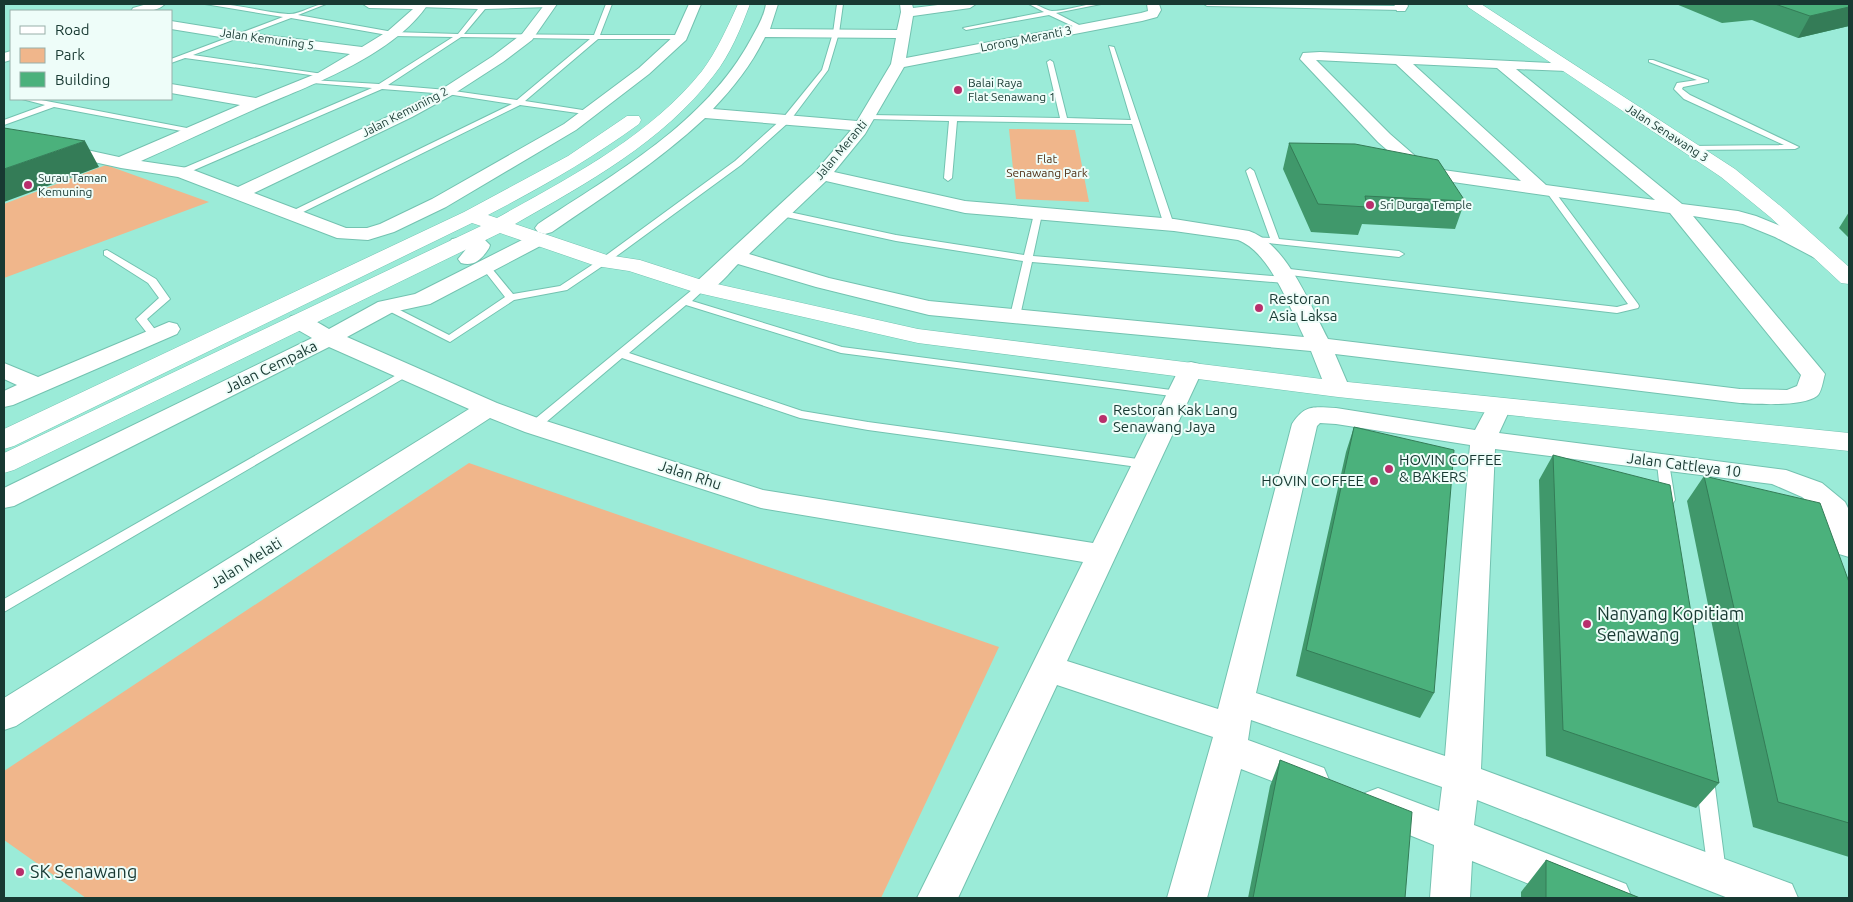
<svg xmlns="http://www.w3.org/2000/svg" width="1853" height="902" viewBox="0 0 1853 902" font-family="Ubuntu,sans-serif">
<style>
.green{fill:#f0b68b}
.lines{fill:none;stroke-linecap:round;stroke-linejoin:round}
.lane-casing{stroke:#73c2b0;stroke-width:2}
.street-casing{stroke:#73c2b0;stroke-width:2}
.secondary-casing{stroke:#73c2b0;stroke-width:1}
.lane{fill:#fff;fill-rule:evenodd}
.street{fill:#fff;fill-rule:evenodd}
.secondary{fill:#fff;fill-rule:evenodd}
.wall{fill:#40986b}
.shaded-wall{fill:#347c57}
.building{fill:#4bb17c;stroke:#347c57}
.poi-dot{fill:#b82f6c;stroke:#eefdf9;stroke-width:2}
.labels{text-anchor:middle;stroke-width:4;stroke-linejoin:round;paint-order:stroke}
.far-street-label{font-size:12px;fill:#183932;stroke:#eefdf9}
.far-poi-label{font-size:12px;fill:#183932;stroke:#eefdf9;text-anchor:start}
.far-park-label{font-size:12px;fill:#523217;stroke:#eefdf9}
.poi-label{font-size:15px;fill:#183932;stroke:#eefdf9;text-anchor:start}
.street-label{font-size:15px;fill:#183932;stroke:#eefdf9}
.near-poi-label{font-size:18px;fill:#183932;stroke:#eefdf9;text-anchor:start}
</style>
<rect width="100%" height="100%" fill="#9bebd8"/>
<path class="green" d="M1009 129 1075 130 1089 202 1016 199Z
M106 165 209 202 4 278V204Z
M469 463 999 647 881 898H86L4 840V771Z"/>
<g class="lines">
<defs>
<path id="lane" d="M205 4C233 2 260 12 288 14 300 15 313 4 326 4L298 15 393 32 458 34 478 9 420 7 418 4H552L550 7 485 9 464 34 594 35 606 4H612L600 35H681L684 37 681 39H598L525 101 589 111H592V115L520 105 291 218 286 215 288 213 512 104 447 94 382 89 185 174H179V170L372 88 313 83 311 82V80L379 84 453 37 393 36 291 18 193 55 323 74 326 76 325 77 185 58 171 63V59L283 17ZM461 37 590 39 517 100 447 90 388 85Z
M837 4H843L839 33 828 70 789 122 741 165 607 263 567 290 514 300 450 342 381 307 386 304 390 305 449 335 505 297 483 269V265H489L513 294 560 286 601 259 735 161 783 118 822 70 833 33Z
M1029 4C1038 3 1044 10 1052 11 1068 11 1084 3 1101 4L1056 13 1083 27 1084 28 1081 30 1049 15 966 30 963 28 1044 12Z
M1204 4 1401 6 1404 8 1401 10 1207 6Z
M1109 46 1114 47 1174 225 1172 227 1169 228 1164 225 1132 124 957 121 952 178 948 181 944 178 949 121 869 119 865 117 869 115 1060 118 1047 62 1050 60 1053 62 1067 118 1131 120Z
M1649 60H1653L1708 80V82L1683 87 1682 89 1690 95 1799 147 1795 149 1687 150 1686 148 1690 146 1784 145 1684 99 1674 89 1677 83 1697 80 1649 62Z
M22 99H36L192 129 196 131 192 133 54 107 4 125V120L45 105Z
M1250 168 1254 171 1279 239 1399 251 1404 254 1399 257 1250 241V237L1270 238 1246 171Z
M1549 187 1552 188 1638 304 1639 306 1638 308 1617 313 1281 274 1276 271 1281 268 1617 307 1628 304 1545 190Z
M780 210 896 235 1024 255 1034 214 1038 211 1042 214 1033 256 1285 277 1290 280 1285 283 1032 262 1020 316 1015 319 1010 316 1023 261 896 241 777 215 776 213Z
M107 250 156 279 170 299 147 319 160 336 159 338H151L136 319 159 298 148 283 104 255V251Z
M702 284 707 287 692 301 842 347 1179 391 1185 394 1179 397 841 353 686 305 629 353 802 411 868 422 1145 460 1151 464 1145 468 868 430 800 418 622 358 538 429H530L528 426 530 423 698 285Z
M407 369 411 370 413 372 411 374 4 612V599Z
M1663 459 1669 463 1675 500 1673 503H1663L1661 500 1657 463Z
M1705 772 1711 775 1714 780 1726 872 1724 878 1717 881 1710 878 1708 872 1696 780 1699 775Z"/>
<path id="street" d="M147 4H165C157 12 142 12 131 11L133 8Z
M363 4H428C396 53 315 84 262 106 221 124 181 143 141 161L188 168 238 187 400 111 442 89 493 56 522 34 545 4H557L532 40 503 62 452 95 412 117 254 193 346 228H367L380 224 432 199 564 124 639 68 675 35 689 4H701L686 40 649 74 576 130 446 207 394 232 368 240 337 238 178 177 121 168 4 142V132L119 157 240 105 171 93V84L256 98 318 73 350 54 239 40 171 29V21L239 32 362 47 388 31 413 9 369 8Z
M766 4H778L770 29 897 30 901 12 900 4H912L913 8 946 4H976L970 8 913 16 906 58 1141 13 1148 11 1147 4H1159L1161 10 1157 17 1142 21 904 67 865 134 834 172 965 201 1174 219 1249 231C1287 244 1310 305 1328 339L1740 389 1787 390 1797 386 1801 375 1670 213 1418 177 1378 142 1300 59 1303 53 1320 52 1572 64 1574 67 1572 70 1567 71 1516 69 1682 204 1738 211 1756 216 1788 229 1829 250 1832 254 1829 258 1822 260 1815 258 1775 237 1743 224 1693 216 1821 369 1825 374C1823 380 1822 392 1817 396 1802 407 1758 404 1740 403L1335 354 1350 389 1347 394 1338 396 1329 394 1326 389 1311 351 929 315 816 287 738 264C726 276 713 296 695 291L691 287 695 283 816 171 851 130 705 118C658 162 604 196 552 232L545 234 538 232 535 228 538 224C615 173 706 123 751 39 757 28 764 17 766 4ZM765 37 896 38 891 64 857 121 713 109C734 87 752 64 765 37ZM1316 60 1396 64 1521 181 1429 168 1390 134ZM1413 64 1497 68 1655 200 1546 185ZM826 181 965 213 1174 231 1238 240C1270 252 1290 308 1304 337L929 301 829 278 749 254Z
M1394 4H1407L1408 6 1405 11H1397Z
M11 51V60L4 62V53Z
M539 233 546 235 549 239 546 243 430 304 393 312 347 337 497 403 543 420 763 490 1093 543 1179 369 1183 364 1191 362 1199 364 1203 369 1067 661 1218 709 1292 424C1305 404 1314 407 1336 408L1475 430 1490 402 1499 399 1508 402 1511 407 1499 433 1786 470 1822 483 1845 502 1849 510V557L1839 554 1823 514 1802 497 1772 484 1495 449 1481 769 1792 884 1798 898H1728L1477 800 1474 825 1626 884 1632 898H1564L1472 861 1470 898H1430L1434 845 1365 817 1359 805 1365 793 1378 788 1439 811 1442 787 1251 720 1248 740 1324 768 1329 780 1324 792 1311 796 1241 769 1207 898H1167L1213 737 1057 685 958 898H917L1083 562 761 508 525 432 490 418 16 726 4 730V698L469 409 329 347 14 506 4 508V488L312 338 291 326 288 321 291 316C306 313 317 322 329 329L378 302 415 294 532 235ZM1320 423 1336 424 1470 445 1445 756 1256 693 1317 426Z
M476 236 483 238 490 245 489 248C482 259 474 267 461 263L458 259 467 248 452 247 449 243 452 239Z
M169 322 177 324 180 329 177 334 13 405 4 407V391L17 385 4 379V363L38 377Z"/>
<path id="secondary" d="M738 4H750C741 28 730 55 714 75 663 142 587 183 515 224L607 255 640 260 708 282 918 329 1338 381 1849 433V451L1338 397 918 343 694 292 629 271 596 266 500 233 14 470 4 473V453L481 226 472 223 14 446 4 449V429L464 212 568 156 627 116H639L641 120 639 124C591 159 540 188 488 215L497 218C570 177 649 137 702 71 717 51 728 26 738 4Z
M1467 4H1481L1735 169 1784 209 1849 267V284L1841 283 1770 217 1721 177 1468 7Z"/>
</defs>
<use href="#lane" class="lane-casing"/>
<use href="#street" class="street-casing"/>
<use href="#secondary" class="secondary-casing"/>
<use href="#lane" class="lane"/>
<use href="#street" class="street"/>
<use href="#secondary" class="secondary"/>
</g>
<path class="wall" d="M1676 4H1849V26L1798 38 1752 20 1722 23Z
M1289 143 1465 201 1455 229 1362 224 1358 235 1311 232 1283 169Z
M1849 212V238L1839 228Z
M1354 427 1434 693 1420 718 1296 676 1346 452Z
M1553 455 1719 783 1696 808 1546 756 1539 480Z
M1704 476 1849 582V857L1753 827 1687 501Z
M1280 760 1405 898H1248L1270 786Z
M1546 860 1640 898H1521V892Z"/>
<path class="shaded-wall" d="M1849 7V26L1798 38 1810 16Z
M85 141 99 167 4 202V169Z"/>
<path class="building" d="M1775 4H1849V7L1810 16Z
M4 128 85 141 4 169Z
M1289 143 1355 144 1438 160 1465 201 1365 196 1367 207 1318 204Z
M1354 427 1454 450 1434 693 1306 650Z
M1553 455 1670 485 1719 783 1563 730Z
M1704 476 1820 503 1849 582V823L1778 802Z
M1280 760 1412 812 1405 898H1253Z
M1546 860 1640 898H1546Z"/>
<g class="poi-dot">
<circle cx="958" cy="90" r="5"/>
<circle cx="28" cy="185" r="5"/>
<circle cx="1370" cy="205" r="5"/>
<circle cx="1259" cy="308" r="5"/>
<circle cx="1103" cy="419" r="5"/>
<circle cx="1389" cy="469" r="5"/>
<circle cx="1374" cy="481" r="5"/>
<circle cx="1587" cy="624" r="5"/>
<circle cx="20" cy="872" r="5"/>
</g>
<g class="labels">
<g class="far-street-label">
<text transform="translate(267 39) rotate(8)" y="4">Jalan Kemuning 5</text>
<text transform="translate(1026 39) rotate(-11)" y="4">Lorong Meranti 3</text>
<text transform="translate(405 112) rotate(-27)" y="4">Jalan Kemuning 2</text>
<text transform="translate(1667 133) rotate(33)" y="4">Jalan Senawang 3</text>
<text transform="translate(841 150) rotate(-50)" y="4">Jalan Meranti</text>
</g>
<g class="far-poi-label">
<text x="968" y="87">Balai Raya<tspan x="968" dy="14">Flat Senawang 1</tspan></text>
<text x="38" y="182">Surau Taman<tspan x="38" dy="14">Kemuning</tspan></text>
<text x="1380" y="209">Sri Durga Temple</text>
</g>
<g class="far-park-label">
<text x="1047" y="163">Flat<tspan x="1047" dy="14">Senawang Park</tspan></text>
</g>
<g class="poi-label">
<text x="1269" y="304">Restoran<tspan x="1269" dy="17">Asia Laksa</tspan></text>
<text x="1113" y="415">Restoran Kak Lang<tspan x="1113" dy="17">Senawang Jaya</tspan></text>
<text x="1399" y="465">HOVIN COFFEE<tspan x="1399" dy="17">&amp; BAKERS</tspan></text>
<text x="1364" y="486" text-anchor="end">HOVIN COFFEE</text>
</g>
<g class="street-label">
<text transform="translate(271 367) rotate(-26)" y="5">Jalan Cempaka</text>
<text transform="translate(1684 465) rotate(7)" y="5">Jalan Cattleya 10</text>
<text transform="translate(690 475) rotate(18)" y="5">Jalan Rhu</text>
<text transform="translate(246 563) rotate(-32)" y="5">Jalan Melati</text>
</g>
<g class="near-poi-label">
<text x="1597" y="620">Nanyang Kopitiam<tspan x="1597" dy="21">Senawang</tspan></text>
<text x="30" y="878">SK Senawang</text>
</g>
</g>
<rect width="1853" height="902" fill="none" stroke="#183932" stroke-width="10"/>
<rect x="10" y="10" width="162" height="90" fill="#eefdf9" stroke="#98afa9"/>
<rect x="20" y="26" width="25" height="8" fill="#ffffff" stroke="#98afa9"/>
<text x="55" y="35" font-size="15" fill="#183932">Road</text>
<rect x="20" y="48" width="25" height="15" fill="#f0b68b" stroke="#98afa9"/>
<text x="55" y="60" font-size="15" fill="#183932">Park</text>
<rect x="20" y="72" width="25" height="15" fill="#4bb17c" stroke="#98afa9"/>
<text x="55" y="85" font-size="15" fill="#183932">Building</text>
</svg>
